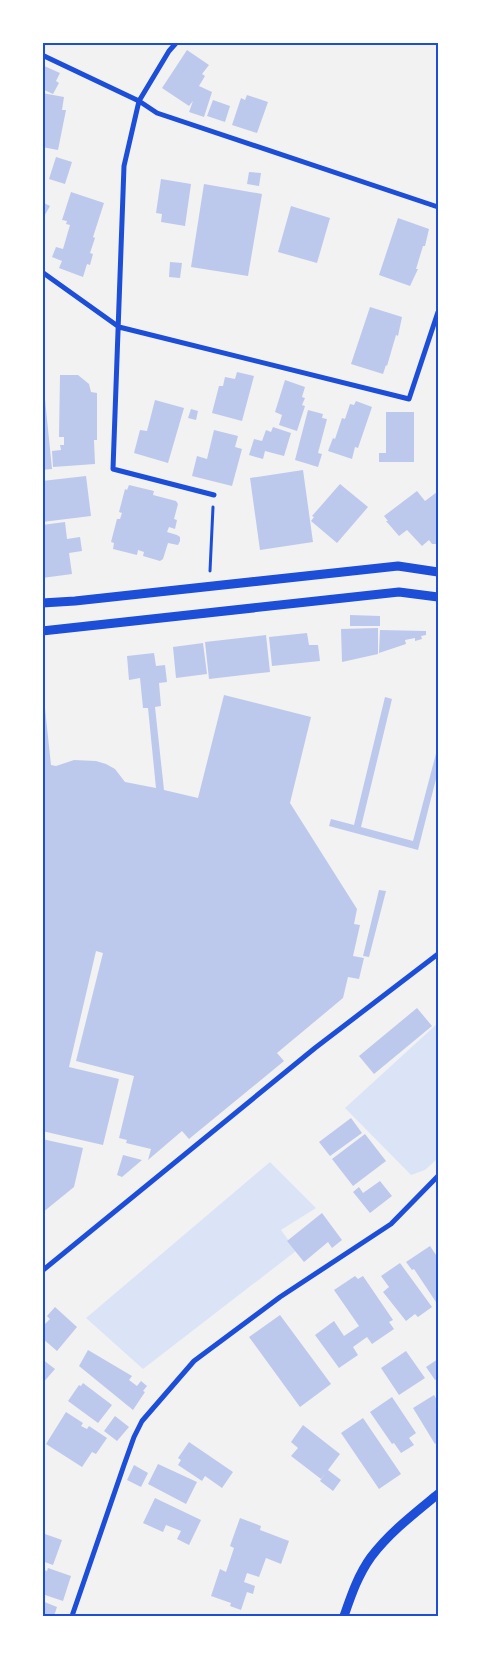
<svg xmlns="http://www.w3.org/2000/svg" width="481" height="1659" viewBox="0 0 481 1659" font-family="Montserrat,sans-serif">
<style>
.green{fill:#dbe4f7}
.building{fill:#bdc9ec}
.lines{fill:none;stroke-linecap:round;stroke-linejoin:round}
.path{stroke:#1d4ed8;stroke-width:3}
.minor{stroke:#1d4ed8;stroke-width:5}
.tertiary{stroke:#1d4ed8;stroke-width:9}
.neatline{fill:none;stroke:#1d4ed8;stroke-width:2}
</style>
<rect width="100%" height="100%" fill="#f2f2f2"/>
<path class="green" d="M438 1023V1158L425 1170 411 1175 345 1108Z
M270 1162 316 1208 281 1230 296 1251 143 1369 86 1318Z"/>
<path class="building" d="M187 50 209 65 202 74 205 76 199 86 212 92 204 117 189 112 193 101 189 106 162 88Z
M42 65 60 73 56 81 59 83 53 94 42 89Z
M42 93 64 97 62 110H66L58 150 42 147Z
M247 95 268 102 257 133 232 125 241 98 245 100Z
M213 100 230 106 225 122 207 116Z
M56 157 72 162 65 184 49 179Z
M249 172 261 173 259 186 247 184Z
M161 179 191 184 185 226 161 222 162 214 156 213Z
M204 184 262 194 248 276 191 267Z
M71 192 104 203 93 237 95 238 90 253 93 254 90 265 87 264 83 277 59 268 62 261 52 257 56 247 63 249 70 225 66 224 67 221 62 220Z
M42 202 50 206 42 220Z
M291 206 330 218 317 263 278 252Z
M398 218 429 229 425 246H423L416 269H418L410 286 379 275Z
M170 262 182 263 180 278 169 277Z
M370 307 402 317 398 336 396 335 387 366 386 365 383 374 351 364Z
M237 372 254 376 242 421 212 413 219 386H223L225 377 235 379Z
M60 375H78L89 384 91 392 97 393V440H94L95 464 53 467 52 451 61 450 60 445H64V437H59Z
M285 380 305 387 302 397 305 398 302 405 305 406 297 431 279 425 282 415 275 412Z
M42 389H44L52 469 42 470Z
M155 400 184 408 168 463 134 453 140 430 147 431Z
M356 401 372 407 358 448 355 447 352 459 328 451 333 438 335 439 342 418 345 419 350 404 354 405Z
M191 409 198 411 196 420 188 418Z
M308 410 323 414 322 418 327 419 318 453 322 454 318 467 295 460Z
M386 412H414V462H379V453H386Z
M273 427 291 433 284 456 265 451 263 459 249 455 254 439 262 441 266 430 271 432Z
M214 430 238 436 235 447 242 449 232 486 192 476 197 456 207 459Z
M303 470 313 542 260 550 250 478Z
M86 476 91 516 42 522V481Z
M340 484 368 507 337 543 311 521 314 517 312 516Z
M129 485 154 491 153 495 176 501 178 504 174 519 177 520 175 529 169 527 167 532 177 535 180 537V541L178 545 168 543 163 559 160 561 143 556 144 552 138 550 137 555 113 549 114 543 111 542 117 519H120L122 513 119 512 125 489 127 490Z
M417 491 425 501 437 492 438 494V542L436 544H432L429 540 422 546 407 530 399 536 386 521H388L384 516Z
M65 522 67 539 80 537 82 551 69 553 72 574 42 578V525Z
M350 615 380 616V626H350Z
M378 628V654L342 662 341 629Z
M380 630 426 631V635L421 636 422 639 415 641V638L405 640 406 644 379 653Z
M307 633 309 645H318L320 661 272 666 269 637Z
M266 635 270 672 209 679 205 642Z
M203 643 207 674 176 678 173 647Z
M154 653 156 666 165 665 167 682 159 683 161 706 155 707 164 790 198 798 224 695 311 717 290 803 357 909 354 924 360 925 353 956 364 958 359 979 348 977 343 998 277 1053 284 1061 189 1139 182 1131 148 1160 151 1149 126 1143 127 1140 119 1138 134 1076 76 1061 103 953 96 951 69 1067 119 1079 103 1145 42 1131V763H44L42 749V699H44L51 765 56 766 74 760 96 761 106 764 115 769 125 782 156 788 148 708H143L140 678 129 680 127 656Z
M385 697 392 699 361 827 413 841 438 746V771L418 850 329 826 331 819 354 825Z
M379 890 386 891 369 957 363 956Z
M417 1008 432 1026 374 1074 359 1056Z
M351 1118 362 1133 330 1156 319 1142Z
M365 1134 386 1161 353 1186 332 1159Z
M42 1139 83 1148 74 1187 42 1213Z
M123 1155 142 1160 122 1177 117 1175Z
M380 1181 392 1196 370 1213 353 1192 359 1187 363 1193Z
M322 1213 342 1240 332 1248 328 1242 304 1262 287 1241Z
M430 1246 438 1258V1305L414 1269 412 1270 406 1262Z
M400 1263 432 1307 418 1317 415 1314 406 1321 383 1292 389 1287 381 1276Z
M355 1276 358 1279 363 1276 393 1320 389 1322 394 1329 372 1344 367 1337 353 1347 358 1355 339 1368 315 1335 334 1321 344 1336 359 1326 334 1290Z
M55 1307 77 1327 57 1351 42 1338V1327L50 1319 47 1316Z
M280 1315 331 1384 300 1407 249 1337Z
M88 1350 132 1376 129 1380 137 1386 141 1381 147 1386 143 1391 145 1392 133 1410 79 1366Z
M406 1351 425 1378 399 1395 381 1368Z
M42 1359 55 1369 42 1384Z
M438 1359V1382L437 1379 435 1380 426 1367Z
M83 1383 112 1405 98 1423 68 1401 79 1385 81 1386Z
M434 1395 438 1402V1442L435 1444 413 1408Z
M392 1397 416 1433 409 1438 414 1445 401 1453 394 1443 392 1444 370 1412Z
M66 1412 83 1423 81 1426 87 1429 89 1426 107 1438 96 1454 92 1452 82 1467 46 1444Z
M115 1416 129 1427 117 1441 104 1431Z
M363 1418 401 1474 379 1489 341 1433Z
M303 1425 340 1454 328 1470 341 1480 333 1491 320 1481 325 1474 321 1479 291 1456 298 1448 291 1442Z
M189 1442 233 1472 222 1488 205 1476 202 1481 178 1465 181 1460 178 1458Z
M158 1464 197 1482 186 1504 148 1484Z
M134 1465 148 1473 141 1487 127 1480Z
M155 1498 201 1520 189 1545 177 1539 181 1531 166 1525 163 1532 143 1523Z
M240 1518 261 1526 260 1530 289 1541 281 1564 266 1558 259 1577 247 1573 244 1582 255 1586 253 1594 247 1592 241 1610 230 1606 231 1603 211 1596 220 1569 226 1572 234 1548 230 1546Z
M42 1533 62 1540 53 1565 42 1561Z
M48 1568 71 1576 63 1601 42 1594V1569L47 1571Z
M42 1601 57 1607 54 1616H42Z"/>
<g class="lines">
<path class="path" d="M210 571 213 507"/>
<path class="minor" d="M177 42 169 51 139 101 124 166 113 469 214 495
M42 55 139 101 157 113 438 207
M42 272 119 327 409 399 438 312
M42 1271 315 1048 438 954
M72 1616 124 1465 134 1437 142 1421 194 1361 280 1297 391 1224 438 1176"/>
<path class="tertiary" d="M42 603 75 601 398 566 438 572
M42 631 399 592 438 597
M344 1616C351 1596 358 1575 371 1557 390 1532 415 1513 438 1494"/>
</g>
<rect width="481" height="1659" fill="none" stroke="#ffffff" stroke-width="88"/>
<rect x="44" y="44" width="393" height="1571" class="neatline"/>
</svg>
